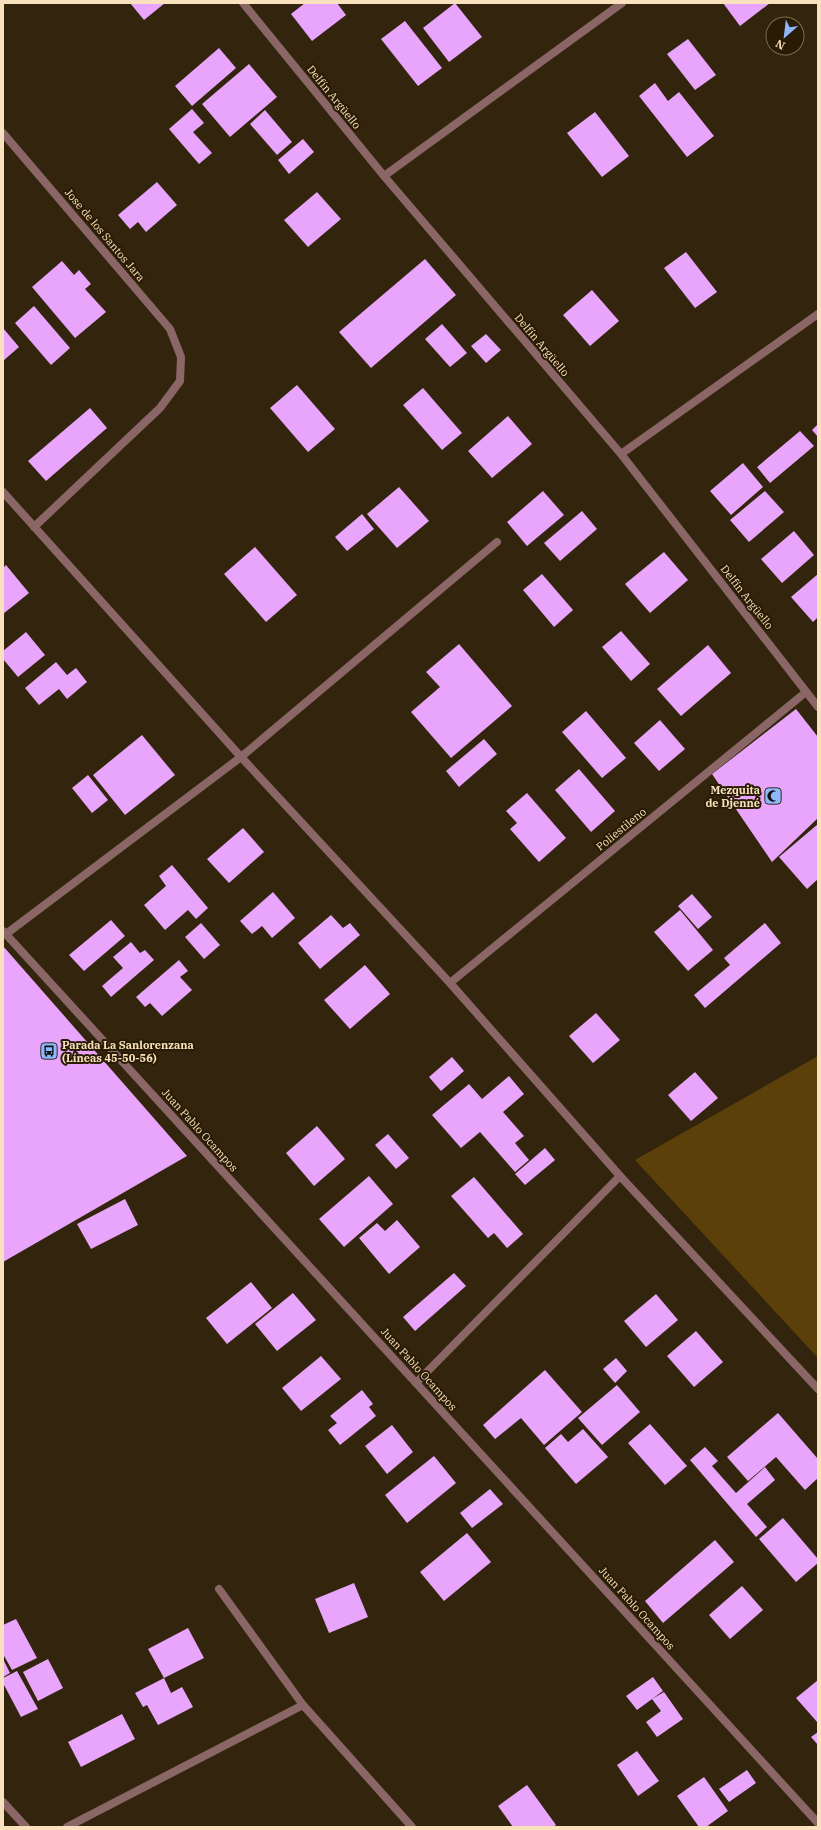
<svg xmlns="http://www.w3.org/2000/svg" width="821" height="1830" viewBox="0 0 821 1830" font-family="'IBM Plex Serif',serif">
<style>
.green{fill:#5b400a}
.building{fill:#e8a5fb}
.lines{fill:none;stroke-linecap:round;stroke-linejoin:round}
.service{stroke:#8b6666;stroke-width:8}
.minor{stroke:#8b6666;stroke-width:8}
.tertiary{stroke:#8b6666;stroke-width:8}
.labels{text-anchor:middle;stroke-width:4;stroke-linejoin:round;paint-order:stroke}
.street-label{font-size:11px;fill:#f9e1bd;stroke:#291b04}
.poi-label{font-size:11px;font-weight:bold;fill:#f9e1bd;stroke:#291b04;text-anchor:end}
</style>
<rect width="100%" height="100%" fill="#33250d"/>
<path class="green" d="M818 1056V1358L635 1160Z"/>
<path class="building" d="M130 3H165L144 20Z
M305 3H337L346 15 312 41 291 14Z
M455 3 482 37 449 62 423 28Z
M723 3H770L740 26Z
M405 21 442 68 418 86 381 39Z
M688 39 716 75 695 90 667 54Z
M219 48 236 68 192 106 175 86Z
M249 64 277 97 230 137 202 104Z
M655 83 668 101 679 92 714 136 687 157 639 96Z
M192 109 204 123 193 132 212 153 199 164 169 129Z
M265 110 292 142 277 155 250 124Z
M595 112 629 156 602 177 567 133Z
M303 139 314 152 289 174 278 160Z
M157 182 177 205 146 232 138 222 130 229 118 215Z
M317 192 341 219 308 247 284 220Z
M686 252 717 292 695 308 664 268Z
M425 259 456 295 371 368 339 332Z
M62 261 74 275 79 270 91 284 85 289 106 312 75 338 32 287Z
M592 290 619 321 590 346 563 315Z
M34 306 70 348 51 365 15 323Z
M442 324 467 353 450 367 425 339Z
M3 328 19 347 3 361Z
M486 334 501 350 486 363 471 346Z
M297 385 335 429 308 452 270 408Z
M423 388 462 433 442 450 403 405Z
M90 408 107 428 46 481 28 461Z
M508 416 532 444 492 478 468 451Z
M818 424V437L812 430Z
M800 431 814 446 770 483 757 467Z
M743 463 763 487 731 515 710 491Z
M399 487 429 521 397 548 367 514Z
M543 491 564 515 527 546 507 522Z
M765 491 784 512 749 542 730 520Z
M582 511 597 529 560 561 544 543Z
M362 514 374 529 347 551 335 537Z
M794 531 814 555 782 583 761 559Z
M255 547 297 595 266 622 224 574Z
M664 552 688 580 650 613 625 584Z
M6 565 29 593 3 614V568Z
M542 574 573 610 554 627 523 590Z
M818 574V617L813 622 791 597Z
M621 631 650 664 631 681 602 647Z
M26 632 45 655 18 677 3 659V651Z
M459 644 512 706 451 758 411 712 440 687 426 672Z
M708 645 731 673 681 716 657 689Z
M56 662 67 675 76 668 87 682 67 699 59 689 39 705 25 688Z
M796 709 818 737V818L772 862 712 774Z
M586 711 626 758 602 778 562 732Z
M660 720 685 749 659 771 634 743Z
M142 735 175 775 125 815 93 775Z
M484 739 497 754 459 787 446 771Z
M579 769 615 811 591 832 555 790Z
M88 775 108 800 92 813 72 788Z
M527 793 566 838 539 862 510 829 517 823 506 811Z
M818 824V879L807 889 779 857Z
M243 828 264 852 229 883 207 859Z
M172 865 208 908 196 919 188 910 165 930 144 905 166 886 159 876Z
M273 892 295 918 272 938 262 926 252 934 240 921Z
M692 894 712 917 698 929 678 906Z
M680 910 713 950 688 971 654 932Z
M331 915 343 928 350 923 360 935 320 969 298 943Z
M111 920 125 936 84 971 69 955Z
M201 923 220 945 204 959 185 937Z
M765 923 781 943 705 1008 694 995 730 965 724 958Z
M131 942 140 953 145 950 154 960 111 997 102 986 123 968 113 957Z
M3 946 187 1156 3 1262Z
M179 960 188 971 180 977 192 990 162 1016 150 1003 145 1007 136 997Z
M365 965 390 994 350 1029 324 1000Z
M596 1013 620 1040 593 1063 569 1036Z
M452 1057 464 1071 441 1091 429 1077Z
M695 1072 718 1098 691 1121 668 1095Z
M509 1076 524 1094 503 1112 524 1136 515 1143 529 1160 515 1172 480 1132 461 1148 432 1115 469 1084 482 1099Z
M317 1126 345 1159 314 1186 286 1153Z
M388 1134 409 1158 396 1169 375 1145Z
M545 1148 555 1160 525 1185 515 1174Z
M369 1176 393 1204 344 1247 319 1219Z
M474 1177 523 1234 507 1248 494 1233 488 1238 451 1196Z
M125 1199 138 1225 91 1249 77 1224Z
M397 1220 420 1247 389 1274 359 1238 377 1223 385 1231Z
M454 1273 466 1286 415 1331 403 1317Z
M251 1282 272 1308 227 1344 206 1318Z
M293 1293 316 1320 277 1351 255 1324Z
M656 1294 678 1320 646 1347 624 1321Z
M696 1331 723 1362 694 1387 667 1356Z
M321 1356 341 1379 301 1411 282 1388Z
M616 1358 627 1371 615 1383 603 1369Z
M545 1370 582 1412 544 1445 521 1418 495 1439 483 1425Z
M617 1385 640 1412 602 1445 578 1418Z
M362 1390 373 1404 369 1407 376 1416 340 1445 328 1430 337 1423 330 1416Z
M778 1413 818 1459V1478L805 1490 776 1457 748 1481 727 1457Z
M650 1424 687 1466 665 1485 628 1443Z
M392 1425 413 1452 387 1474 365 1446Z
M583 1429 608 1457 576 1484 545 1448 561 1434 568 1442Z
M705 1447 718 1461 712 1466 736 1493 765 1467 775 1480 747 1504 767 1527 756 1537 690 1460Z
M434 1456 456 1483 407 1523 385 1495Z
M490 1489 503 1504 472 1528 460 1513Z
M783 1518 818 1559V1563L796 1582 759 1539Z
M467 1533 491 1562 444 1601 420 1572Z
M715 1540 734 1562 663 1623 645 1601Z
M354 1583 368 1617 329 1633 315 1599Z
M742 1586 763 1610 730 1639 709 1615Z
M16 1619 37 1658 12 1670 3 1654V1625Z
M188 1628 204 1658 164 1678 148 1649Z
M3 1659 10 1673 3 1677Z
M48 1659 63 1688 38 1701 23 1672Z
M17 1671 38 1709 21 1717 3 1683V1678Z
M653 1677 663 1691 637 1710 626 1696Z
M164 1678 171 1693 182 1687 193 1707 158 1725 147 1705 143 1707 135 1693Z
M818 1680V1723L796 1698Z
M664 1692 683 1719 657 1737 646 1722 661 1711 652 1699Z
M122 1714 135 1739 81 1767 68 1742Z
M818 1732V1745L811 1737Z
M637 1751 659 1781 638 1796 617 1765Z
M747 1770 756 1783 729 1802 719 1789Z
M704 1777 728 1811 706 1827H699L677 1796Z
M527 1785 556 1825 553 1827H513L498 1806Z"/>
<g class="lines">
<path class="service" d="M416 1383 620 1176"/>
<path class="minor" d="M243 3 384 176 621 454 818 707
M3 133 170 329 181 357 180 381 160 408 34 527
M384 176 622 3
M621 454 818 314
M3 492 241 757 450 983 620 1176 818 1389
M6 934 241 757 497 542
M450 983 806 692
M219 1589 303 1705 412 1827
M3 1802 26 1827
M67 1827 303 1705"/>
<path class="tertiary" d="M3 931 818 1823"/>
</g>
<defs>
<symbol id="mosque-square" viewBox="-11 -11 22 22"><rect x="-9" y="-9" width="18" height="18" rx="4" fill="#8db9fc" stroke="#291b04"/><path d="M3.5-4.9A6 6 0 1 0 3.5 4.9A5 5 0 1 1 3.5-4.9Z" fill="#111"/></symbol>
<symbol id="bus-square" viewBox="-11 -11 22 22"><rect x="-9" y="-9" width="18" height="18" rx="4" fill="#8db9fc" stroke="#291b04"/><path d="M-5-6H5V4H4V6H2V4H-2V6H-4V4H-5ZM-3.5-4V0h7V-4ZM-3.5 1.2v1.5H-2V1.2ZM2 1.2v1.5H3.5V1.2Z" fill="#111"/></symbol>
</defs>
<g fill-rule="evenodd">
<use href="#mosque-square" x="763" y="786" width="20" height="20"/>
<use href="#bus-square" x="39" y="1041" width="20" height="20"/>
</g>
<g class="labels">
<g class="street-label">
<text transform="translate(334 97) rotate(51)" y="4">Delfín Argüello</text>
<text transform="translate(105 235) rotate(50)" y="4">Jose de los Santos Jara</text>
<text transform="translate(542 345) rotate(50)" y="4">Delfín Argüello</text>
<text transform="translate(747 597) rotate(52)" y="4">Delfín Argüello</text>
<text transform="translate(621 829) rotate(-39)" y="4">Poliestileno</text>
<text transform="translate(200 1130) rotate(48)" y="4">Juan Pablo Ocampos</text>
<text transform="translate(419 1369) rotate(48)" y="4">Juan Pablo Ocampos</text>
<text transform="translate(637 1608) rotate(48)" y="4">Juan Pablo Ocampos</text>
</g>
<g class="poi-label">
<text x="760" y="794">Mezquita<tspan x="760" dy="13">de Djenné</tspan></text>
<text x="62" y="1049" text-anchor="start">Parada La Sanlorenzana<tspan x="62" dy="13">(Líneas 45-50-56)</tspan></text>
</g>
</g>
<rect width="821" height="1830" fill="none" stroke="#f9e1bd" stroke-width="8"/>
<g transform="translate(785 36) rotate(208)"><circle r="19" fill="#291b04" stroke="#7c6a4e"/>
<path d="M0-3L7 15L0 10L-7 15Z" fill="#8db9fc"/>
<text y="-6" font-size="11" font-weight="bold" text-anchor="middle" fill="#f9e1bd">N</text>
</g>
</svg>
